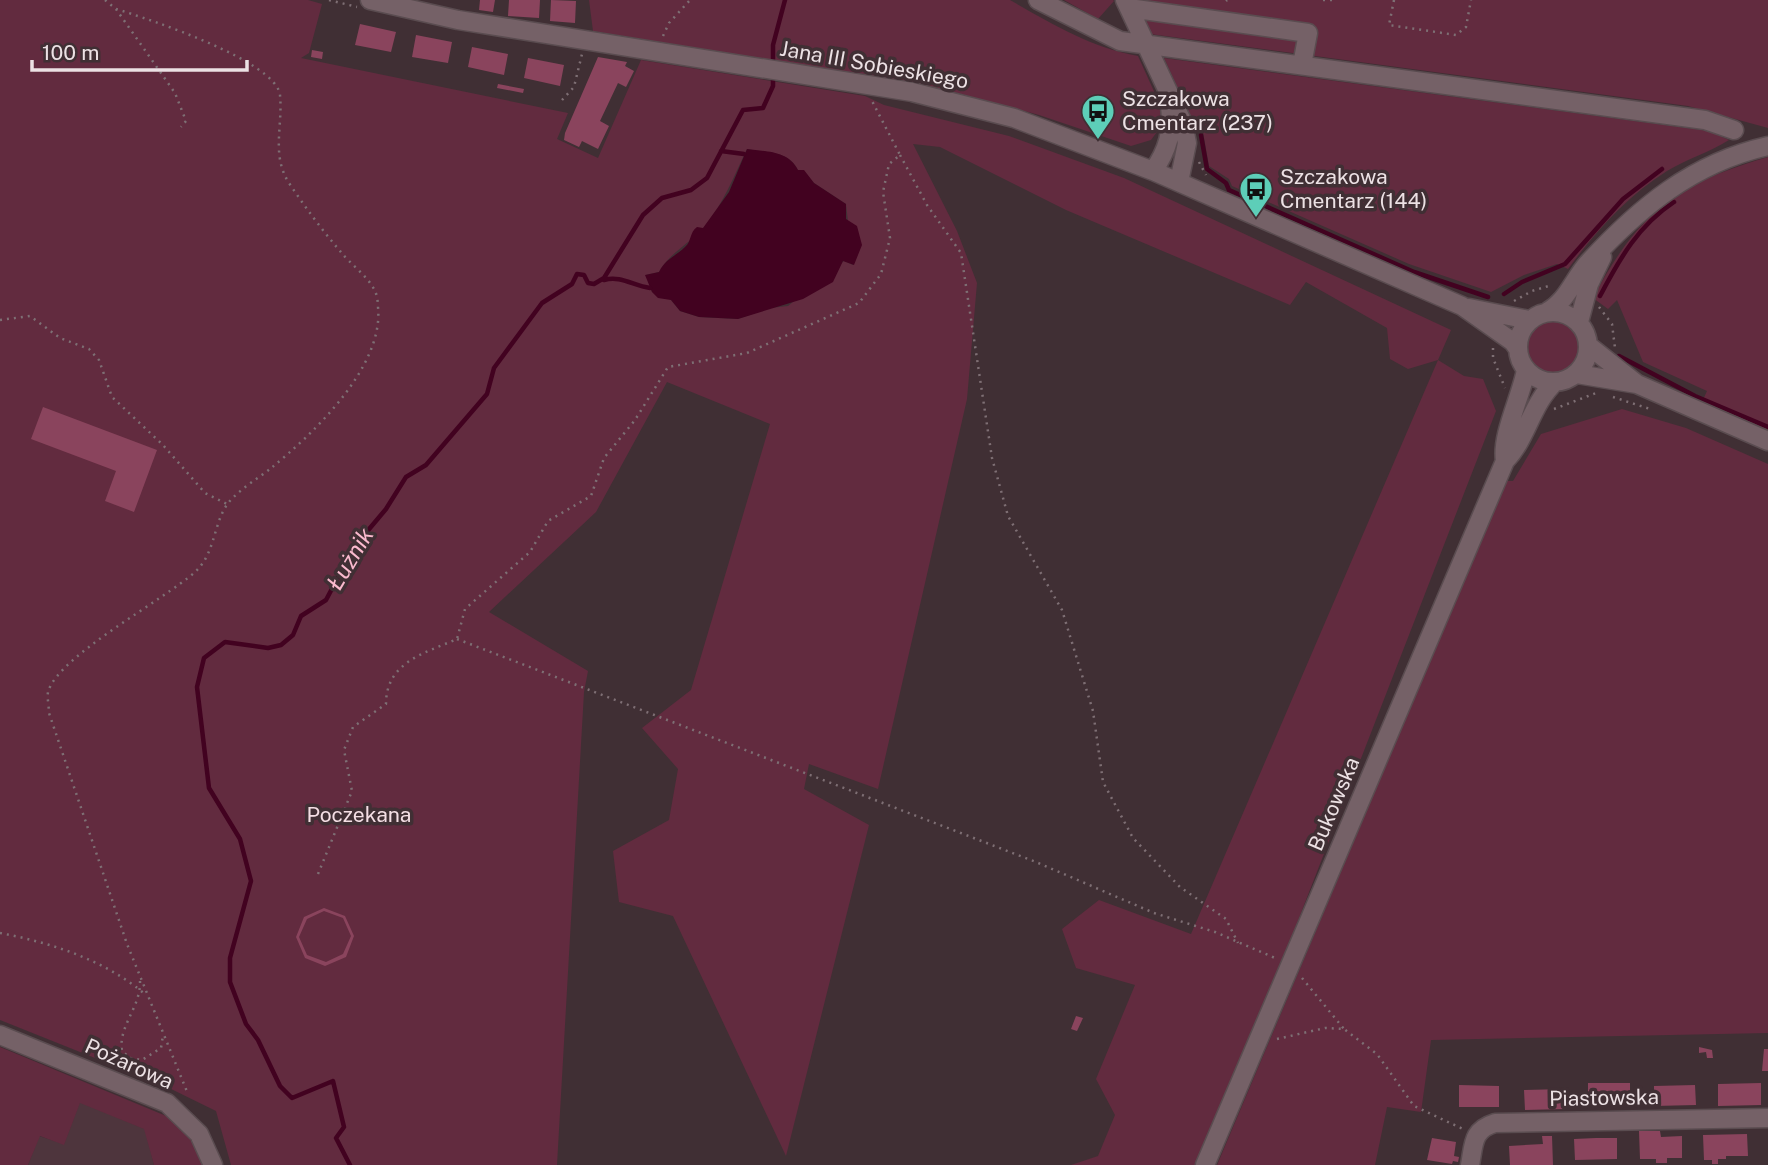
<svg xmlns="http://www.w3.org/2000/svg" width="1768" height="1165" viewBox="0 0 1768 1165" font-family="'Public Sans',sans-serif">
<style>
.built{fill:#4e353d}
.green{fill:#622b3f;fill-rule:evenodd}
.water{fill:#420220}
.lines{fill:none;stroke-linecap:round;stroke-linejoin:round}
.stream{stroke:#420220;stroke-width:4.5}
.building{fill:#8a445d;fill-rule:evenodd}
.minor-casing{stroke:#5a4c50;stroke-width:21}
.path{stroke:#7e6f74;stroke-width:2.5;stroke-dasharray:2 5;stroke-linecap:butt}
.minor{stroke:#756167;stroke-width:18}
.labels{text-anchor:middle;stroke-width:7;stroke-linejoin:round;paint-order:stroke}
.street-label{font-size:21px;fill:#ece1e4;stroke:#402f34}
.poi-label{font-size:21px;fill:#ece1e4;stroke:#402f34;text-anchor:start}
.park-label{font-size:21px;fill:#f4dee4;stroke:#402f34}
.water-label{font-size:23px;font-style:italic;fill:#fabace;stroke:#402f34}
</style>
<rect width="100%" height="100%" fill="#402f34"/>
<path class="built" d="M80 1102 145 1129 154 1165H28L39 1136 64 1144Z"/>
<path class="green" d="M0 0H308L322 4 309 53 301 58 568 113 557 139 598 158 641 60 865 96 884 105 1009 136 1124 178 1451 330 1438 360 1464 376 1483 379 1496 411 1245 1057 1199 1165H1071L1098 1156 1115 1115 1096 1079 1135 985 1076 968 1062 929 1099 900 1191 934 1438 360 1408 369 1390 359 1387 328 1306 282 1290 305 1066 210 940 147 913 144 957 231 977 283 967 399 878 789 809 764 804 789 869 825 786 1156 673 916 619 902 613 851 669 820 678 769 642 728 691 690 770 424 667 382 596 512 489 612 588 671 584 692 557 1165H231L216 1111 165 1086 0 1020ZM747 149C766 153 788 150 798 170L804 171 814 183 846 204 853 265 844 261 788 306 770 308 738 319 699 317 680 311 671 300 652 292 646 275 659 272C669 253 691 243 705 226 724 202 734 176 747 149Z
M589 0H1010C1052 24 1090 47 1138 56L1162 109V125L1151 140 1131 146 1039 115 935 87 593 31Z
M1064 0H1113L1114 1 1098 19Z
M1133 0H1768V128L1688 106 1150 34Z
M1164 58 1709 131 1729 140C1710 152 1687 159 1667 171 1627 196 1596 231 1568 269L1557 264 1524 275 1491 292 1409 264 1232 186 1229 179 1209 166 1203 132 1197 130Z
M1768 157V432L1701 404 1707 391 1643 362 1617 300 1608 309 1593 298C1637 214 1677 183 1768 157Z
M1528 347a26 26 0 1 1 52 0a26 26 0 1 1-52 0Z
M1622 409 1686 428 1768 464V1033L1431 1040 1421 1112 1387 1107 1375 1165H1217L1506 481H1513L1541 434Z
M0 1047 171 1118 190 1136 204 1165H154L144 1129 80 1103 64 1145 40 1136 28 1165H0Z"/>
<path class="water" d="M747 149C766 152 788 150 798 170H804L814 183 846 204V219L857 226 862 245 854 265 843 261 833 282 803 299 738 319 699 317 680 311 671 300 658 298 652 292 645 275 659 272C666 258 675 257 685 247 692 241 689 233 697 227L703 228 729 192Z"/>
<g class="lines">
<path class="stream" d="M773 64V45L785 0
M1201 135 1207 169 1226 183 1229 190 1414 272 1488 297
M721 151 744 154
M604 280C621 275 633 286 650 288
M1504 294 1522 282 1565 264 1623 199 1662 169
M1600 296C1620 258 1638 226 1674 202
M1619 356 1695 396 1768 427
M350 1165 336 1138 344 1127 333 1081 292 1098 280 1086 258 1040 246 1024 230 982V958L251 881 240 839 209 788 197 687 204 658 225 642 268 648 281 645 293 635 301 616 326 600 354 547 386 509 406 477 426 465 487 394 494 368 542 303 572 284 577 274 584 275 588 283 594 284 604 278 643 215 662 198 691 190 707 178 743 110 763 108 773 86V76"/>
</g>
<path class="building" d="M480 0H495L493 12 479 10Z
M509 0H540L539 18 508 16Z
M551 0 576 1 575 23 550 21Z
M360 24 396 32 391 52 355 45Z
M416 35 452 42 448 63 412 57Z
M472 47 508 54 504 75 468 67Z
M312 50 323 52 322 59 311 57Z
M598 57 627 62 625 66 634 71 626 87 618 83 600 121 609 126 598 149 582 141 579 147 564 140 565 133Z
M528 58 564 65 560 86 524 78Z
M498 84 524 89 523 93 497 88Z
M43 407 157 450 134 512 105 501 116 471 31 439Z
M324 908 345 916 354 936 346 957 325 966 305 958 296 937 304 917ZM324 911 343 918 351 936 343 954 326 962 307 955 299 937 307 919Z
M1076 1016 1083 1018 1077 1031 1071 1029Z
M1699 1047 1712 1050 1713 1058H1707L1706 1052 1699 1053Z
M1764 1049H1768V1071H1762Z
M1588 1083H1630V1104H1588Z
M1761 1083V1105L1718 1106V1084Z
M1459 1085 1499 1086V1107H1459Z
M1695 1085 1696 1105 1654 1106V1086Z
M1566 1089V1109L1525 1110 1524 1090Z
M1639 1131H1660L1661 1137 1682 1136V1158H1667V1163H1656V1159H1640Z
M1747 1134 1748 1156H1726V1159H1718V1164H1712V1160H1704L1703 1135Z
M1542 1136H1552L1553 1165H1510L1509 1146 1543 1144Z
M1432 1138 1456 1142 1454 1156 1459 1157 1458 1162 1453 1161 1452 1164 1427 1160Z
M1596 1138H1617V1159L1575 1160 1574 1139Z"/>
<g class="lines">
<defs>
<path id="minor" d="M370 0 458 20 912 92 1014 118 1153 171 1462 306 1513 342 1518 349
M1038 0 1120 41 1705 120 1734 130
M1125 0 1183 123 1187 143 1179 182
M1129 8 1308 33 1302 65
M1153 171C1168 150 1173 131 1170 106
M1469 308 1529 320
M1518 347a35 35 0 1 1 70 0a35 35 0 1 1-70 0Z
M1547 312C1567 301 1573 280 1588 263 1639 208 1692 163 1768 146
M1579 322 1589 284 1602 257
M1589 346 1637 384 1768 441
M1577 374 1637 384
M1505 461C1501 435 1521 397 1526 370
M0 1035 167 1103 199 1134 213 1165
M1205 1165 1505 461C1527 439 1531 404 1555 382
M1470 1165C1474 1144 1472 1130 1495 1123L1768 1118"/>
</defs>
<use href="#minor" class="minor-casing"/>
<path class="path" d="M105 0 116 9 175 93 186 121 181 127
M329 0 357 7
M1323 0H1332
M1394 0 1389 25 1456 35 1466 27 1471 0
M1226 1 1227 0
M116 9C149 19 276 61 280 95 283 126 271 155 289 183 305 207 322 230 340 251 350 264 368 276 375 291 377 295 378 302 378 307 384 367 313 434 270 469 257 479 240 489 229 502 213 522 216 553 195 572 164 600 58 656 48 692 47 698 49 707 49 713L127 944 188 1094
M663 36 669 23 690 0
M562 100 574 87 582 54
M900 155 927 205 961 253 992 458 1008 516 1062 610 1093 711 1103 782 1133 838 1180 887 1226 919 1238 943
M1199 162 1206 175
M1514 301 1532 291 1552 285
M1599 307 1612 324 1615 348
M0 320 30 316 60 338 89 349 99 360 112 397 163 445 205 493 227 504
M1493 348V358L1505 388
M1613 397 1650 409
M1554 409 1596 393
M457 639 1036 862 1154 913 1215 932 1275 958
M318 874 352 791 344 750 353 727 386 704C386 662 425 653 457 639L465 609 530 552 548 521 591 496 604 458 635 420 668 367 747 353 859 303 881 274 890 238 883 192 889 164 900 155 872 101
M0 933C52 943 105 960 146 995
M1302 978 1344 1029
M140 981C141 1007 118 1026 122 1051L130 1058 142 1060 161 1048 163 1035
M1277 1039 1325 1028 1344 1029 1377 1054 1414 1106 1463 1129"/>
<use href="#minor" class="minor"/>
</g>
<defs>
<symbol id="bus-pin" viewBox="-11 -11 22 30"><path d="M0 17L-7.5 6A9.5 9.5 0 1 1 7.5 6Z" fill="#5dceb8" stroke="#402f34"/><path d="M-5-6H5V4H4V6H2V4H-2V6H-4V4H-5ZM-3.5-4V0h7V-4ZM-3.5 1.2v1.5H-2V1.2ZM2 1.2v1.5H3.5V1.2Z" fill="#111"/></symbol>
</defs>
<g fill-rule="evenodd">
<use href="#bus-pin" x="1079" y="92" width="38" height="52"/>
<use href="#bus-pin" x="1237" y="170" width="38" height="52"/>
</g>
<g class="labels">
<g class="street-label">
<text transform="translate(874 65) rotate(10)" y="7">Jana III Sobieskiego</text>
<text transform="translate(1334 804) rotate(-67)" y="7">Bukowska</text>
<text transform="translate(129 1064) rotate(24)" y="7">Pożarowa</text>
<text transform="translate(1604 1098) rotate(-1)" y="7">Piastowska</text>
</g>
<g class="poi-label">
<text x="1122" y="106">Szczakowa<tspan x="1122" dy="24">Cmentarz (237)</tspan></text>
<text x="1280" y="184">Szczakowa<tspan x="1280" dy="24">Cmentarz (144)</tspan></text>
</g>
<g class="park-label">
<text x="359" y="822">Poczekana</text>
</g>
<g class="water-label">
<text transform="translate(350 559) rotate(-59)" y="8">Łużnik</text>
</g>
</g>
<path d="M32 60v10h215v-10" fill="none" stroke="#ece1e4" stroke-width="3.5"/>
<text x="42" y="60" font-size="21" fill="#ece1e4" stroke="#402f34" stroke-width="5" paint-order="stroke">100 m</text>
</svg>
